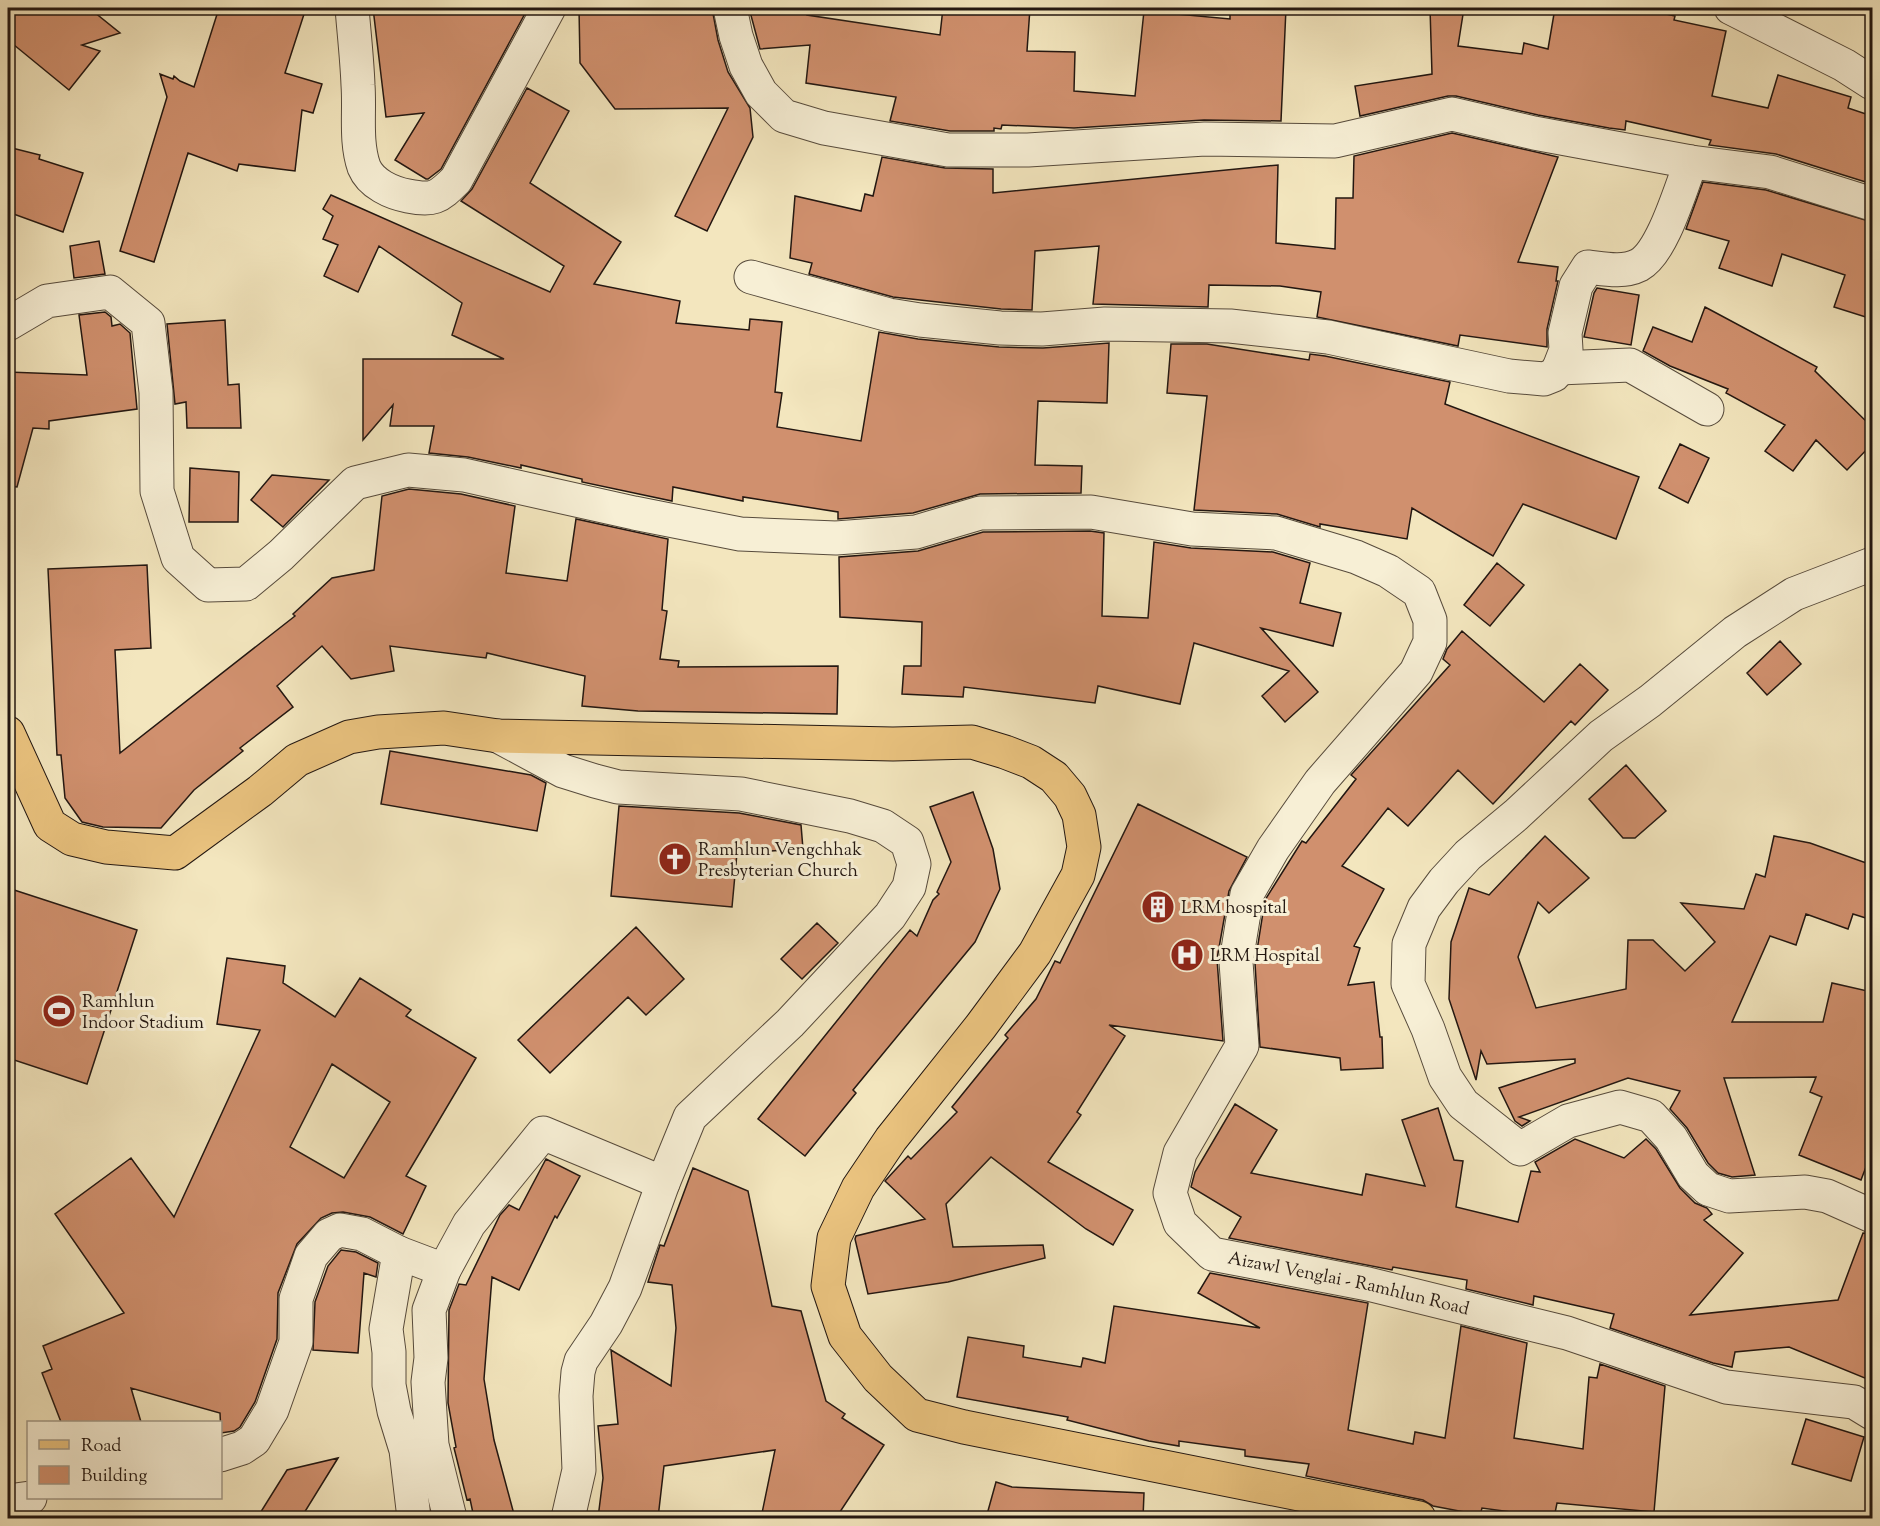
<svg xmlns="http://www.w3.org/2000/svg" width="1880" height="1526" viewBox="0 0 1880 1526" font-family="'Sorts Mill Goudy',serif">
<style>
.building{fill:#d0906e;stroke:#231711;stroke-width:1.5;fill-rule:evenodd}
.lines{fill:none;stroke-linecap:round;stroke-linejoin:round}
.minor-casing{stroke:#574b3c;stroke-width:35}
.primary-casing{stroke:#231711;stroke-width:35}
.minor{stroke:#f7efd5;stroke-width:33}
.primary{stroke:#eac37f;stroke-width:33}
.labels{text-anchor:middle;stroke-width:6;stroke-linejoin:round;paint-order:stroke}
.poi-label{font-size:18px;fill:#231711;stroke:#f7efd5;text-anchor:start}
.street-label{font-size:18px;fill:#231711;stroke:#f7efd5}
</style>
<rect width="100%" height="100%" fill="#f3e6be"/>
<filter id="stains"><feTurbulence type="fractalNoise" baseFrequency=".00333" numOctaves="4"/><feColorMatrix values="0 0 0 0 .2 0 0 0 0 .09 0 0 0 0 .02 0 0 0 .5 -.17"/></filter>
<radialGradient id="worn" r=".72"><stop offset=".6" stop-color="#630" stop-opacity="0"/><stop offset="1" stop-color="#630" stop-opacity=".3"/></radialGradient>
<path class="building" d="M8 8H89L120 33 82 45 100 51 69 90 8 40Z
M219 8H306L285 73 322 84 313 113 302 110 295 171 239 164 237 171 188 153 154 262 120 251 167 97 160 74 173 79 174 76 180 81 194 87Z
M373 8H528L441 169 428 179H426L395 160 424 113 386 117Z
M579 8H712L718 40 728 72 750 108 753 137 707 231 675 216 728 108 615 109 580 63Z
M749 8H807V15L940 35 943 8H1030L1027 51 1075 52 1074 91 1135 96 1144 11 1230 19V8H1286L1281 121 1204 120 1074 128 1002 125 1001 129 994 128V131H950L890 121 896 97 806 83 810 45 760 49Z
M1430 8H1464L1458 46 1522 54 1524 43 1548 49 1555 8H1639L1675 16 1674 20 1726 31 1712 96 1768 108 1778 75 1851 97 1848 108 1872 116V184L1776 154 1709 145 1711 140 1626 121 1625 130 1609 128 1538 115 1456 96H1448L1360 116 1355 86 1432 74Z
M527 88 569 111 530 183 621 242 594 284 680 301 676 323 749 330 750 319 782 322 775 392 782 393 777 427 861 441 879 332 918 339 999 347 1043 348 1109 343 1107 403 1038 401 1035 465 1082 466 1081 493 980 494 913 513 838 519V512L743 497V501L673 487 672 501 582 482V479L521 465V468L468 457 429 453 434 426H390L393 405 363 440V359H504L452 335 462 303 379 246 358 292 324 276 338 245 323 239 333 216 323 209 331 195 550 292 564 266 461 201 472 189Z
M1452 133 1558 157 1518 262 1558 267 1556 281H1558L1547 329V347L1460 335 1458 346 1317 317 1321 292 1280 286 1209 285 1208 307 1093 304 1099 246 1035 251 1032 310 1001 309 893 297 809 274 812 263 790 258 795 196 861 211 865 194 873 196 882 157 945 168 993 169V193L1278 165 1276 243 1335 249 1336 198H1353L1354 156Z
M8 147 40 155 39 159 83 173 63 232 8 212Z
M1703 182 1766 190 1872 222V319L1834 307 1845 275 1782 254 1772 286 1719 268 1729 241 1686 229Z
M99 241 105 274 74 278 70 246Z
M1597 288 1639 295 1631 345 1584 337 1594 293Z
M1705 307 1817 367 1815 371 1872 427V444L1847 470 1816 440 1793 471 1765 451 1785 425 1726 393 1728 389 1670 366 1643 351 1653 327 1692 342Z
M105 312 111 317 112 326 120 324 130 333 137 409 49 421V429L33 428 17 487 8 486V372L87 375 79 315Z
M225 320 228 385 239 384 241 428H187L186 402 175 404 167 324Z
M1171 344H1207L1309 360 1310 354 1325 356 1450 382 1445 404 1639 477 1616 539 1523 504 1493 556 1412 508 1407 539 1320 524V527L1277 514 1194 510 1207 396 1167 393Z
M1680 444 1709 458 1688 503 1659 488Z
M190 468 239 472 238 522H189Z
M272 475 329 480 283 527 251 500Z
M409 489 461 494 515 506 506 573 567 581 576 519 668 539 662 610 667 611 660 659 679 661 678 667 838 666 837 714 638 711 582 706 585 676 487 653 486 658 390 646 394 671 351 679 322 646 277 686 293 707 240 748 243 751 194 790 161 828 103 827 82 822 65 798 61 755H57L48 569 147 565 151 648 115 650 120 753 295 616 293 614 332 578 374 570 382 496Z
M1090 531 1104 533 1102 616 1148 618 1154 542 1191 548 1273 552 1310 563 1300 603 1341 613 1333 646 1261 628 1318 692 1285 722 1262 696 1289 671 1194 643 1180 704 1098 686 1095 703 964 687 963 697 902 694 904 666H921L922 622 840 617 839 557 918 551 983 532Z
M1497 563 1524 585 1490 626 1464 605Z
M1462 631 1544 702 1580 664 1608 690 1575 725 1571 721 1493 804 1458 770 1408 826 1388 808 1342 866 1384 889 1354 946 1360 948 1348 985 1374 982 1380 1037H1382L1383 1068 1341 1070 1340 1058 1260 1047 1255 963 1265 900 1302 841 1306 843 1356 779 1351 775 1450 665 1443 659 1447 649Z
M1780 641 1801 664 1767 695 1747 673Z
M390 751 531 775 546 783 537 831 381 804Z
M1626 765 1666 811 1635 838H1623L1589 799Z
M973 792 993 849 1000 889 975 942 853 1090 856 1093 805 1156 758 1119 910 930 917 936 933 900 939 894 937 892 951 862 930 807Z
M1138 804 1247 857 1229 891 1217 959 1223 1041 1109 1025 1125 1036 1077 1112 1081 1115 1048 1162 1133 1210 1113 1245 1086 1229 991 1157 946 1204 953 1247 1043 1245 1045 1258 948 1282 868 1294 855 1239 856 1236 925 1219 885 1181 908 1156 911 1159 957 1112 952 1107 1008 1038 1005 1035 1036 999 1055 961 1060 963Z
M619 806 739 813 801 825 803 849 737 853 732 907 611 896Z
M1545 836 1589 878 1549 913 1538 902 1518 957 1536 1008 1626 989 1628 940H1653L1685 971 1715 942 1681 903 1744 909 1756 874 1765 877 1774 836 1810 843 1872 865V920L1853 914 1848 929 1806 914 1796 945 1770 936 1732 1022H1823L1832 983 1872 992V1151L1861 1180 1799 1155 1822 1097 1810 1092 1816 1077 1724 1078 1755 1175 1732 1177 1718 1173 1708 1163 1687 1128 1670 1109 1680 1091 1628 1078 1519 1117 1530 1121 1522 1126 1515 1121 1499 1088 1575 1063V1059L1487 1064 1481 1051 1476 1080 1449 999 1451 942 1469 888 1489 895Z
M8 888 137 930 87 1084 8 1058Z
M817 923 838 943 802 979 781 959Z
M636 927 684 979 646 1015 628 997 550 1073 518 1040Z
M227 958 285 966 283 983 335 1017 360 978 411 1010 406 1016 476 1058 406 1176 426 1186 403 1234 370 1217 343 1212 332 1213 321 1218 297 1244 278 1293 277 1339 255 1402 240 1427 234 1431 221 1433 220 1413 131 1388 141 1422H61L42 1373 52 1369 43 1346 124 1313 55 1214 131 1158 174 1217 260 1030 217 1024ZM332 1064 390 1102 344 1178 290 1147Z
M1235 1104 1277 1130 1251 1173 1362 1195 1366 1174 1425 1186 1402 1120 1438 1108 1454 1160 1463 1161 1456 1207 1518 1222 1531 1171 1540 1172 1535 1162 1575 1139 1624 1158 1646 1139 1656 1149 1680 1188 1695 1203 1707 1208 1712 1214 1704 1220 1743 1253 1690 1315 1838 1300 1863 1233 1872 1234V1381L1789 1347 1735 1352 1732 1367 1713 1363 1610 1328 1614 1314 1534 1296 1533 1305 1466 1289 1467 1280 1393 1267 1392 1270 1229 1238 1241 1217 1191 1187 1195 1172Z
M546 1159 580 1176 557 1218 555 1216 519 1290 492 1277 484 1379 494 1440 515 1518H474L470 1499 467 1500 454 1448 456 1447 448 1403 449 1310 459 1284 466 1285 500 1215 509 1205 519 1210Z
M693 1168 748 1191 772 1306 801 1311 826 1401 845 1414 842 1418 884 1445 836 1518H761L775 1450 664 1466 658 1518H598L603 1478 598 1426 618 1424 611 1350 671 1386 676 1328 672 1285 648 1282 660 1245 664 1246Z
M341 1250 356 1252 378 1263 376 1277 364 1273 358 1353 313 1350 315 1302 328 1266Z
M1210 1273 1368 1303 1348 1430 1413 1444 1415 1432 1445 1438 1461 1326 1527 1343 1514 1438 1583 1449 1589 1377 1597 1378 1600 1364 1665 1386 1654 1512 1557 1503 1554 1518 1482 1508 1480 1515 1433 1506 1423 1500 1306 1476 1309 1464 1245 1456V1450L1179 1441V1446L1149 1441 1067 1420 1068 1417 957 1397 968 1337 1024 1346 1023 1357 1081 1367 1083 1358 1105 1363 1114 1306 1260 1328 1198 1293Z
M1806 1419 1864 1437 1851 1481 1792 1464Z
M338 1458 301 1518H257L287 1470Z
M996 1482 1012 1487 1144 1493 1143 1518H986Z"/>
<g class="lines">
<defs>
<g id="minor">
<path d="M352 8C354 33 357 59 358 85 360 112 355 141 364 167 371 184 392 193 408 196 433 201 438 198 456 180L549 8"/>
<path d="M730 8 736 36 746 66 761 93 784 116 824 128 948 150H1028L1205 139 1335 141 1452 114 1534 133 1691 162 1770 172 1872 204"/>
<path d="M1731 8 1844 65 1872 83"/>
<path d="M751 277 889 315 920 320 1000 328 1042 329 1105 324 1230 326 1328 337 1509 376 1544 379 1554 375 1559 368 1566 350 1565 333 1576 286 1588 267C1605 269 1623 273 1639 265 1663 252 1681 187 1691 162"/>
<path id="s1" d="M8 324 47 301 110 292 148 323 156 392 157 491 178 558 208 585 246 584 281 555 355 483 408 470 464 475 634 513 740 534 836 538 916 532 980 513 1091 512 1192 529 1276 533 1356 557 1388 571 1419 592 1430 620V642L1416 672 1320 782 1273 849 1247 894 1236 962 1242 1046 1180 1153 1170 1193 1180 1223 1212 1254 1368 1284 1567 1333 1726 1387 1854 1402 1872 1413"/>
<path d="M1559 368 1630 365 1707 409"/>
<path d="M1872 564 1794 594 1735 632 1650 701 1601 736 1516 815 1468 855 1444 881 1424 908 1409 944 1408 984 1428 1029 1445 1077 1463 1104 1520 1149 1568 1121 1620 1107 1651 1116 1671 1138 1693 1175 1708 1189 1729 1196 1805 1192 1827 1196 1872 1216"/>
<path d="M399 1253 386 1329 389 1352V1385L394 1411 406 1450 414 1518"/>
<path d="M220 1455 242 1448 254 1440 272 1410 296 1342V1299L311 1256 329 1235 340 1230 362 1234 399 1253 444 1270"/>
<path d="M8 1501 30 1498"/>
<path d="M450 1518 432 1445 428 1382 431 1358 429 1310 444 1270 469 1224 543 1133 663 1183 690 1117 790 1023 890 916 909 887 914 864 907 842 883 826 850 816 741 794 618 787 595 781 563 771 498 736"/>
<path d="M568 1518 579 1470 576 1396 578 1372 581 1361 606 1324 625 1288 663 1183"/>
</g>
<path id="primary" d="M8 733 50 825 72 839 106 847 175 853 260 791 297 760 349 737 378 732 444 728 498 736 893 744 972 742 1005 752 1031 762 1054 777 1070 796 1079 815 1084 847 1078 875 1035 953 981 1026 891 1139 858 1188 834 1238 828 1286 845 1336 878 1378 917 1415 964 1427 1419 1518"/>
</defs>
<use href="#minor" class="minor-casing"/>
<use href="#primary" class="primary-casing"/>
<use href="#minor" class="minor"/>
<use href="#primary" class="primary"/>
</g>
<defs>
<symbol id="church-disc" viewBox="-11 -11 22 22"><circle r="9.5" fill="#8f2418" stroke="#f7efd5"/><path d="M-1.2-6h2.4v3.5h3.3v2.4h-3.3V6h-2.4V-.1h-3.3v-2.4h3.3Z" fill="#fff"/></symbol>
<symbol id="building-disc" viewBox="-11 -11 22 22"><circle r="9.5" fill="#8f2418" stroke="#f7efd5"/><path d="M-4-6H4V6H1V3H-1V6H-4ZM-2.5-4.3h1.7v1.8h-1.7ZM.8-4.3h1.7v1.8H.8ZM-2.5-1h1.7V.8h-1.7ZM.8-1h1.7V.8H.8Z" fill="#fff"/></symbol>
<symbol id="hospital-disc" viewBox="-11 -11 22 22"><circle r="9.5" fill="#8f2418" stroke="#f7efd5"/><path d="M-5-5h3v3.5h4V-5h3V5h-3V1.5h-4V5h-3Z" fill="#fff"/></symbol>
<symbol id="stadium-disc" viewBox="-11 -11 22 22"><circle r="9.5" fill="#8f2418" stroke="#f7efd5"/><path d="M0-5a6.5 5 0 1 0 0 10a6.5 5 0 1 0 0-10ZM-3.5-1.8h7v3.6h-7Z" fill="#fff"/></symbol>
</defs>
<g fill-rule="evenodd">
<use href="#church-disc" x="656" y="840" width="38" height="38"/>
<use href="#building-disc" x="1139" y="888" width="38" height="38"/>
<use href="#hospital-disc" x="1168" y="936" width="38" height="38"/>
<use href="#stadium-disc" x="40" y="992" width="38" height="38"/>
</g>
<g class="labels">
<g class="poi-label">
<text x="698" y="855">Ramhlun Vengchhak<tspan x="698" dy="21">Presbyterian Church</tspan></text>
<text x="1181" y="913">LRM hospital</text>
<text x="1210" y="961">LRM Hospital</text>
<text x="82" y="1007">Ramhlun<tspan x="82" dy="21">Indoor Stadium</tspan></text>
</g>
<g class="street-label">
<text dy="6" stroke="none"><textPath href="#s1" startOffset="2612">Aizawl Venglai - Ramhlun Road</textPath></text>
</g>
</g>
<rect width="1880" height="1526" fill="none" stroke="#f3e6be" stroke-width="30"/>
<rect x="9" y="9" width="1862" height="1508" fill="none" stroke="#231711" stroke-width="3"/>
<rect x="15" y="15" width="1850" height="1496" fill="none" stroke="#231711" stroke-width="1.5"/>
<rect x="27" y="1421" width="195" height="78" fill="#f7efd5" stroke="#a29987" stroke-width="1.5"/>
<rect x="39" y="1440" width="30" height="9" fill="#eac37f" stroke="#a29987" stroke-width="1.5"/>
<text x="81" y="1451" font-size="18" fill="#231711">Road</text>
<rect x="39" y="1466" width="30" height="18" fill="#d0906e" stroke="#a29987" stroke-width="1.5"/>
<text x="81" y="1481" font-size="18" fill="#231711">Building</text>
<rect width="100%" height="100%" filter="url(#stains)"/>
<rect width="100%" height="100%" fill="url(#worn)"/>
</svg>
